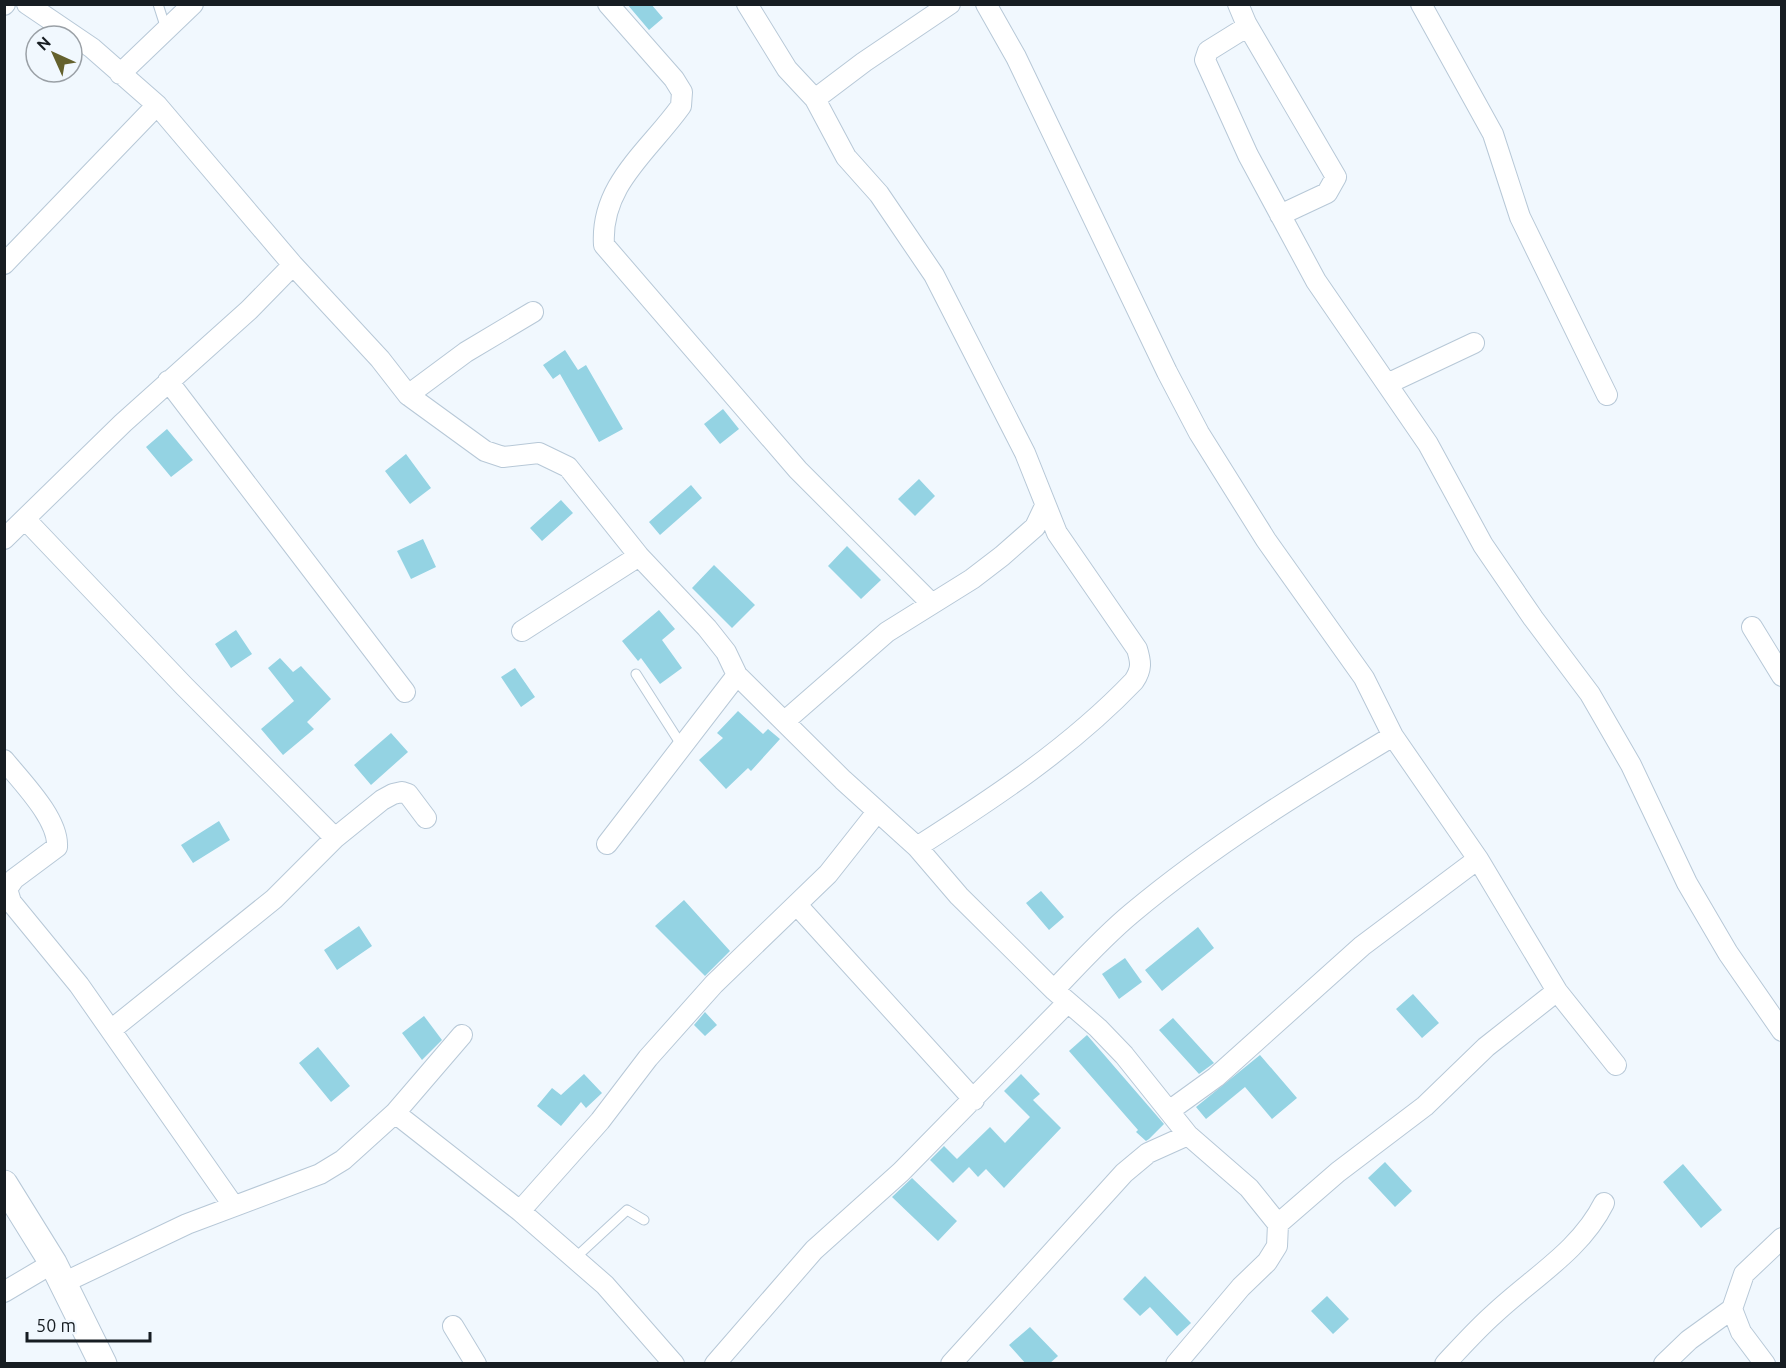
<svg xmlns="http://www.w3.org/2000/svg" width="1786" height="1368" viewBox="0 0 1786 1368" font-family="Ubuntu,sans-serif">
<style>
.building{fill:#94d3e3}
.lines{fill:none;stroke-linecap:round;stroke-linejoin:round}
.lane-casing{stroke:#b7c8d7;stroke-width:11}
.street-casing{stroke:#b7c8d7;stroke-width:22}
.secondary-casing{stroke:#b7c8d7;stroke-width:29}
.lane{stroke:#fff;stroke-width:9}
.street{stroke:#fff;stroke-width:20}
.secondary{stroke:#fff;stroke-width:27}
</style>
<rect width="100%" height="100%" fill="#f1f8fe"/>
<path class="building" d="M627 4H651L663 18 649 30Z
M565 350 578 370 586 365 623 429 599 442 560 374 553 379 543 365Z
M723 409 739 429 720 444 704 424Z
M167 429 193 460 171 477 146 447Z
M406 454 431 488 410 504 385 471Z
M919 479 935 496 915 516 898 499Z
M691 485 702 498 660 535 649 522Z
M561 500 573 513 542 541 530 528Z
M423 539 436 567 411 579 397 551Z
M847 546 881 580 861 599 828 566Z
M714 565 755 605 732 628 692 588Z
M659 610 675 629 662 640 682 668 660 684 641 658 638 661 622 641Z
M236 630 252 654 231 668 215 644Z
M280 658 293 672 301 666 331 699 307 722 314 729 283 755 261 729 294 701 268 668Z
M515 668 535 697 521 707 501 677Z
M738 711 763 734 768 729 780 739 751 771 748 768 726 789 699 760 723 738 717 733Z
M391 733 408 752 371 785 354 765Z
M219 821 230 840 193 863 181 845Z
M1041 891 1064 917 1049 930 1026 903Z
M684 900 730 951 705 976 655 926Z
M359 926 372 946 337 970 324 950Z
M1198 927 1214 948 1162 991 1145 970Z
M1125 958 1142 982 1119 999 1102 974Z
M1413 994 1439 1023 1422 1038 1396 1009Z
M705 1012 717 1025 705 1036 694 1025Z
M424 1016 442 1040 422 1060 402 1033Z
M1173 1018 1214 1063 1199 1074 1159 1030Z
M1087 1035 1164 1124 1149 1139 1146 1141 1136 1132 1138 1130 1069 1051Z
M318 1047 350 1086 331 1102 299 1063Z
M1260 1055 1297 1098 1272 1119 1245 1087 1206 1119 1196 1107Z
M584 1074 602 1093 586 1108 581 1102 561 1126 537 1106 552 1088 561 1095Z
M1021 1074 1040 1094 1033 1100 1061 1128 1004 1188 986 1169 978 1177 969 1167 953 1183 930 1160 944 1146 957 1159 990 1127 1005 1143 1030 1117 1004 1091Z
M1385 1162 1412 1191 1395 1207 1368 1178Z
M1683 1164 1722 1210 1701 1228 1663 1182Z
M912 1178 957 1221 938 1241 892 1197Z
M1145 1276 1191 1323 1177 1336 1150 1307 1140 1316 1123 1299Z
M1327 1296 1349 1319 1333 1334 1311 1311Z
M1030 1327 1058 1356 1049 1364H1026L1009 1345Z"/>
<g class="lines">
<defs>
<path id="lane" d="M158 4 166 29
M636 674 682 746
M574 1259 627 1210 644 1220"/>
<path id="street" d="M27 4 92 48 157 105 293 265 380 359 408 395 485 451 503 457 539 453 568 467 639 556 707 628 726 652 737 675 843 780 917 847 959 896 1054 990 1098 1028 1124 1055 1188 1135 1249 1188 1278 1224 1277 1246 1267 1262 1241 1287 1176 1364
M608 4 674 79 682 92 681 106C649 151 600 185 604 245L798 470 931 603
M747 4 787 69 815 99 846 157 879 194 934 275 1025 453 1057 533 1137 649C1141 662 1142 669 1134 681 1071 747 994 798 917 847
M986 4 1016 57 1167 372 1199 433 1266 540 1364 678 1393 736 1478 859 1557 991 1616 1065
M1238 4 1246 23 1245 28 1208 51 1205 60 1248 155 1316 281 1428 444 1483 545 1533 618 1590 694 1631 765 1687 883 1728 953 1782 1031
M1421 4 1493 134 1520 217 1607 395
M4 5 5 4
M1246 23 1336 177 1327 193 1280 215
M120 74 193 4
M815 99 864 62 950 4
M4 264 157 105
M168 381 405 692
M1387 384 1474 343
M408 395 466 352 533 312
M25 519 184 686 335 838
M4 539 123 423 249 310 293 265
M1752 627 1782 676
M522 631 639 556
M785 721 887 632 972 579 1002 556 1035 527 1045 506
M4 760C21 781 59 819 57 847L14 879 7 889 11 902 79 985 233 1205
M607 844 737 675
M797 905 974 1100
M1054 990C1079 964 1103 937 1132 913 1212 846 1303 790 1393 736
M111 1030 274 899 335 838 382 800 393 794 402 792 408 794 426 818
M1169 1111 1216 1077 1362 946 1478 859
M395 1113 520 1211 605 1285 674 1364
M520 1211 600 1121 648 1058 714 984 828 874 877 812
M1278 1224 1338 1172 1425 1106 1486 1047 1557 991
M63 1283 187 1224 320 1174 343 1160 395 1113 462 1035
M4 1292 53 1263
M1732 1309 1741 1332 1765 1364
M453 1326 476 1364
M715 1364 814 1250 901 1172 1067 1003
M951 1364 1124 1173 1148 1153 1188 1135
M1445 1364C1461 1347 1477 1329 1494 1314 1532 1278 1580 1251 1604 1203
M1664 1364 1689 1340 1732 1309 1744 1274 1782 1238"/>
<path id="secondary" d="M4 1184 53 1263 103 1364"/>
</defs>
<use href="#lane" class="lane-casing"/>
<use href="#street" class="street-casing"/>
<use href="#secondary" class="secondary-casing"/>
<use href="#lane" class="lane"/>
<use href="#street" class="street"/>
<use href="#secondary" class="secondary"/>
</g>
<rect width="1786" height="1368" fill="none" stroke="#171d22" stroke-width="12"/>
<g transform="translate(54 54) rotate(315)"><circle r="28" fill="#f1f8fe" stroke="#9aa0a6" stroke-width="1.5"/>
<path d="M0-4.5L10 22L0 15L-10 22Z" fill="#64612d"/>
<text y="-9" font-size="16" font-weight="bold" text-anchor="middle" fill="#171d22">N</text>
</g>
<path d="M27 1332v9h123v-9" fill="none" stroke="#171d22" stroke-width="3"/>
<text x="36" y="1332" font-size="18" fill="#171d22" stroke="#f1f8fe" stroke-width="4.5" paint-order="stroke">50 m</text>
</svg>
